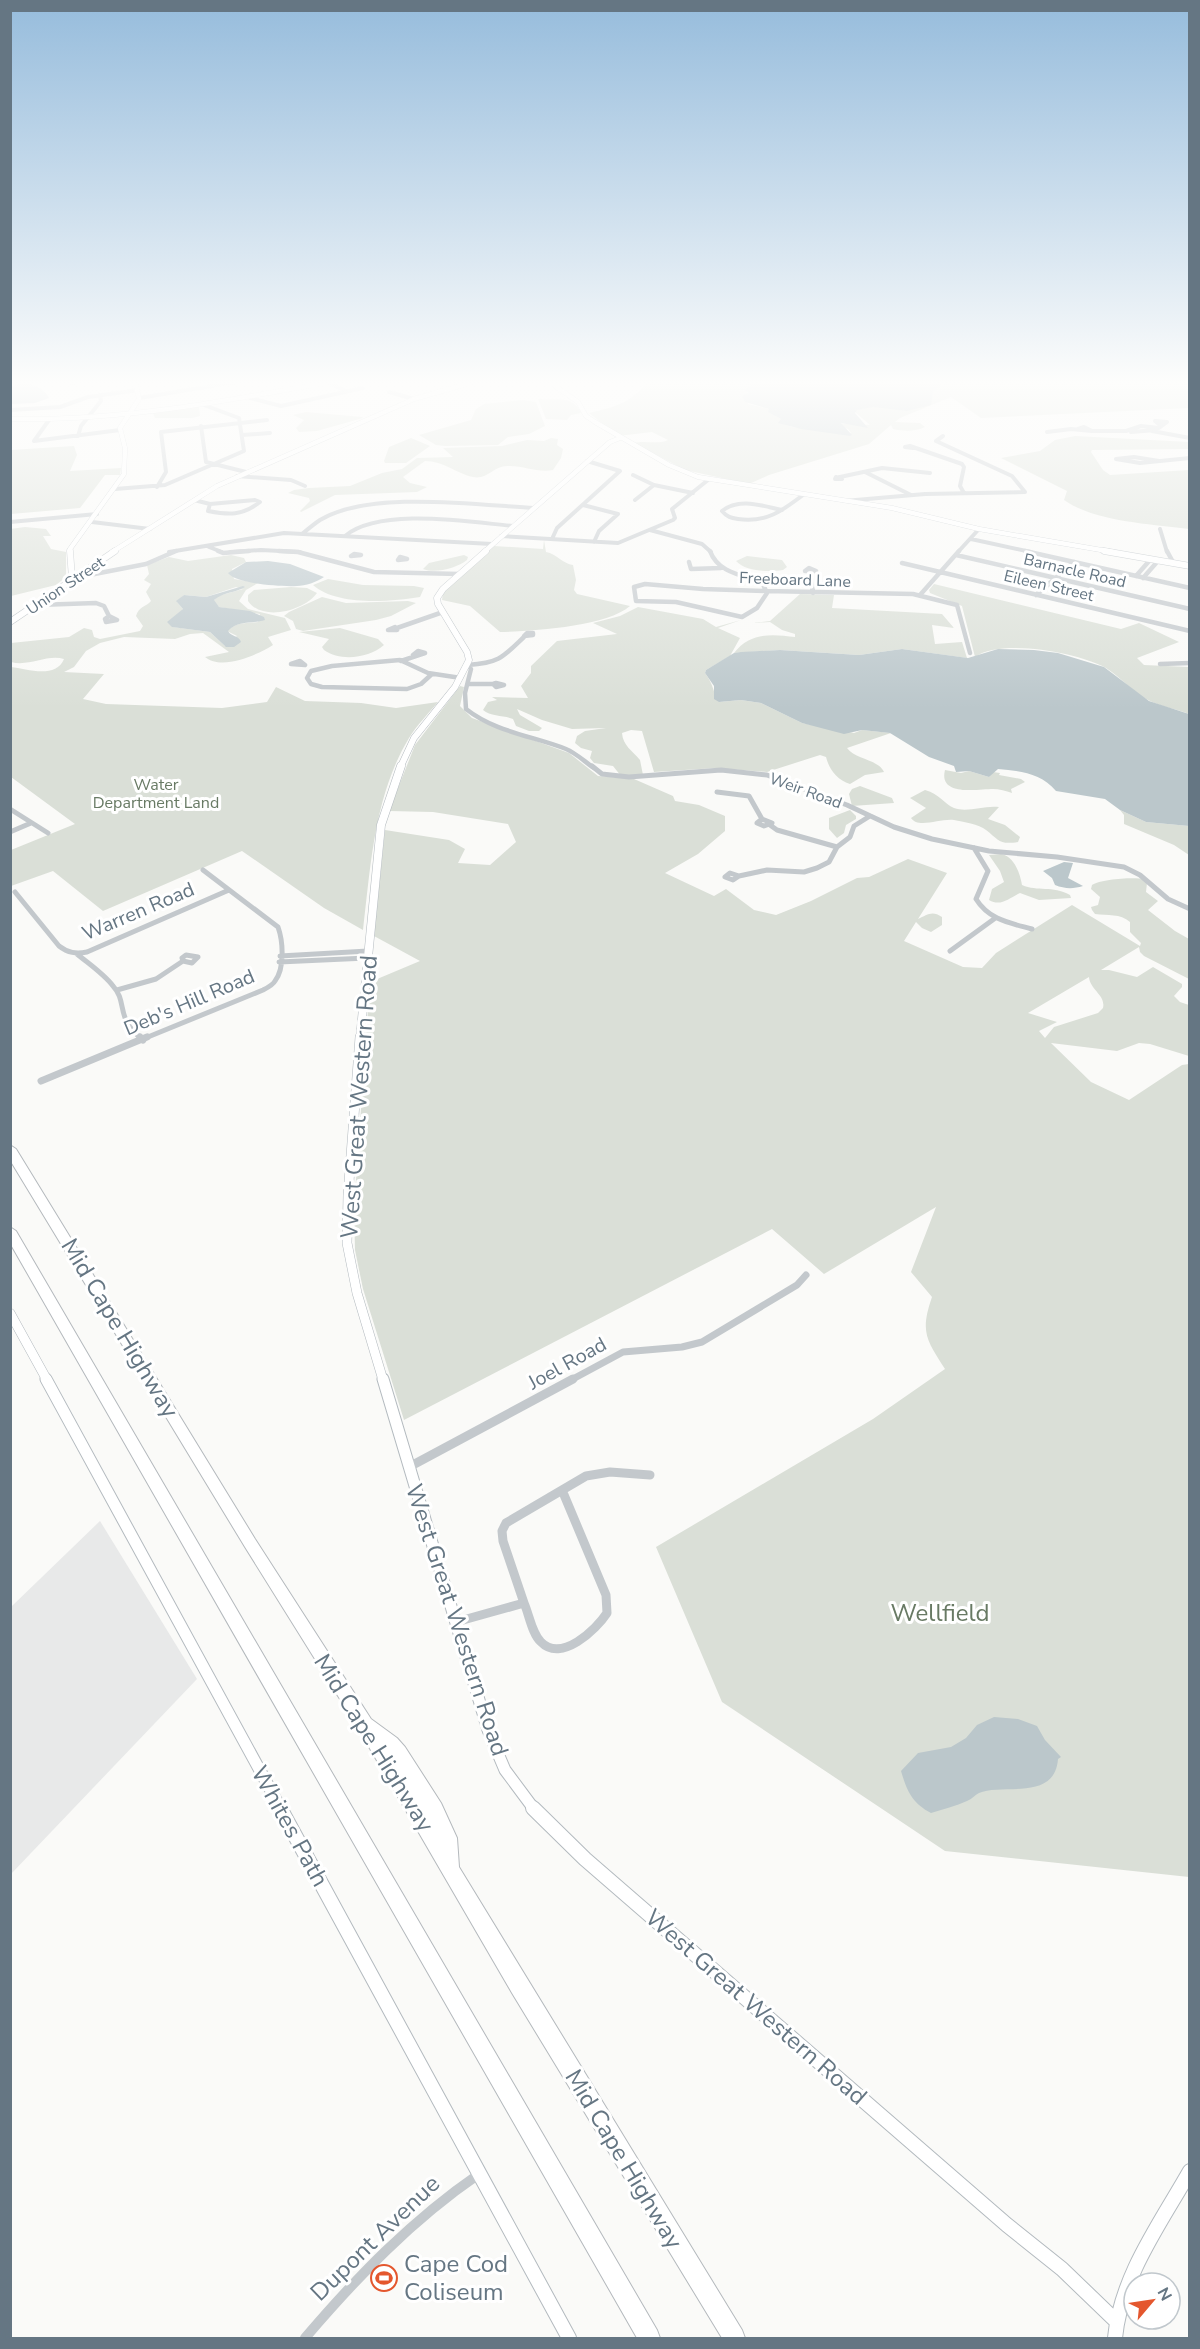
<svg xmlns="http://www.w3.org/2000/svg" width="1200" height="2349" viewBox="0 0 1200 2349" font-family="'Nunito Sans',sans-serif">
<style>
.built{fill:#e8e9e9}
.green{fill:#dadfd7;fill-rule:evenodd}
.water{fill:#bbc7cb}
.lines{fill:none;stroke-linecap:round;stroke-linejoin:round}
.stream{stroke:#bbc7cb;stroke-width:1.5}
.secondary-far5-casing{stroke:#b3babf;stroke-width:5}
.secondary-far4-casing{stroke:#b3babf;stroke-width:7}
.secondary-far3-casing{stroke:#b3babf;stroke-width:9}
.secondary-far2-casing{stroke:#b3babf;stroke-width:10}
.secondary-far1-casing{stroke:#b3babf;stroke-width:13}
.secondary-casing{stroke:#b3babf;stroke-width:16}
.highway-casing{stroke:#b4b9bd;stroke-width:2}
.street-far5{stroke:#c3c8cc;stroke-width:4}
.street-far4{stroke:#c3c8cc;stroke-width:4.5}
.street-far3{stroke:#c3c8cc;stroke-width:5}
.street-far2{stroke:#c3c8cc;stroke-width:7}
.street-far1{stroke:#c3c8cc;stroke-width:9}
.street{stroke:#c3c8cc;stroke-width:10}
.secondary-far5{stroke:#fff;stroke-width:4.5}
.secondary-far4{stroke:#fff;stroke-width:6}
.secondary-far3{stroke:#fff;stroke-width:8}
.secondary-far2{stroke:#fff;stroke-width:9}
.secondary-far1{stroke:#fff;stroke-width:11}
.secondary{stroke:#fff;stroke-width:14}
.highway{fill:#fff;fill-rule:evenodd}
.labels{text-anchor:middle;stroke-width:6;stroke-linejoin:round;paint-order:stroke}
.far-street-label{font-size:16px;fill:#657683;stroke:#fff}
.far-park-label{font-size:16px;fill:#687a64;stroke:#fff}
.street-label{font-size:20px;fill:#657683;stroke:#fff}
.near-street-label{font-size:24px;fill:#657683;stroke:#fff}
.near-park-label{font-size:24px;fill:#687a64;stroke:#fff}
.near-poi-label{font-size:24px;fill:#657683;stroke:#fff;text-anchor:start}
</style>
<rect width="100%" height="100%" fill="#fafaf8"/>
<path class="built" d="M100 1521 197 1679 11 1874V1607Z"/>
<path class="green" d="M649 381H750V386L744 390 750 394 748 404 769 409V412L781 419 784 424 792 427 842 434 851 433 848 429 830 423 870 425 854 411 936 381H1189V408L981 418 951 397 900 418 895 422 920 423 925 427C915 432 903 431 893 429L891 425 869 444 769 475 749 484 685 470 634 443C646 440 657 445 668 440L652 432 618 436 589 413C619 406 629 403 649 381Z
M538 399C556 401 572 394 581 413L571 415 567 420 546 419Z
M523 400 536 402 545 426 529 434 508 437 498 445 445 446 436 445 419 435 471 420 476 409 484 404Z
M199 406 200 416 192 418H155L153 413Z
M306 412 362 417 363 418 317 431 299 432 296 428 304 420 293 415Z
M1075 436 1189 442V449L1092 450 1091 452 1103 470 1110 475 1189 470V529C1152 524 1095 522 1064 500L1067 491 1001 458 1040 451 1055 440Z
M411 438 430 446 406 463H385L384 461 389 447Z
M551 438 558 439 557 445 563 449 561 458 553 470C537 473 523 465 507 466 494 466 487 480 473 477 455 473 444 461 425 461L403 477 410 483 427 487 417 492 335 495 301 512 300 511 310 501 309 498 288 493 294 490 309 488 350 486 382 473 402 469 417 458 453 457 443 448 502 446 527 440 544 441Z
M74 446 77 455 70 471 121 468 120 475H105L80 508 11 514V450Z
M25 527 46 529 51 536H43L51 549 66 552V577L56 585 11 596 10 529Z
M544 540 546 552C557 554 563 564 573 565L576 580 574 590 577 594 630 606C606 627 532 631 500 632L470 606 442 600 443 593 494 546 543 549Z
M231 555 244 558 246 562 232 569 234 579 258 583 246 590 239 601 248 609 285 618 291 630 268 637 273 645C257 655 222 671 205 657L229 652 203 633 190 634 175 639 124 637 100 643 86 651 74 667 64 672 104 674 83 699 106 704 222 708 267 702 276 687 305 701 361 703 396 708 438 702C428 714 417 725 409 738 374 796 371 864 363 930L324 908 242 851 103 911 53 871 11 886V850L75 824 11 777V667C27 669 56 679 64 659 47 654 29 667 11 662V643L69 637 84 628 92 630 94 637 100 639 140 631 143 626 136 616C139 606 146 607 151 601L146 592 151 584 144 580 149 574 147 565 169 557 188 561ZM236 587 243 589 218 596 214 600V604L219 607 260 614 258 622C247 623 235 622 227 631L237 636 225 646 210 632 173 627 183 609 177 602 184 595 206 597Z
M464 555 468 557 467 560C457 568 435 574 423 569L429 563Z
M747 556 782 560 787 567 783 570C769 572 746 572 736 561Z
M328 579 363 585 414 586 424 588 420 597C389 602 337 606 313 585Z
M934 584 1121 629 1139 623 1179 642 1137 658 1144 665 1189 667V714C1177 709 1162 707 1150 701 1133 693 1122 678 1106 668 1079 653 1002 638 975 657L962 606 930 593 929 590Z
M291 587 307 588 317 593C304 611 262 622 248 601V595L254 590Z
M800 594 834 595 832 608 942 614 954 628 932 625 935 644 962 642 967 658 902 649 859 655 780 650 734 653C750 632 772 634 795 637V634L782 630 770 622 752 623 770 621Z
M322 597 346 603 408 601 416 603 391 616 376 620 303 631 296 629 293 621 284 616 289 612Z
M638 607 703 619 716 627 741 620 718 628 740 638 730 656 706 670 705 673C714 685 712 690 719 702L741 700 761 703 802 723 854 733 862 730 891 733 847 748C856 760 878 759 884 772L865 775 850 784C837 780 829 769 826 757L820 755 767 772 715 768 654 772 642 731 631 730 622 733C623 746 632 750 640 760L643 775 621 776 613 766 594 763 590 758 592 751 581 748 575 743 577 736 585 731 606 728 572 729 542 720 517 709 520 715 542 728 539 731H529L516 726 513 719C504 715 491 717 483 710L488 702 497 700 492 697 528 698 521 686 531 673V666L557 641 617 634 593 623 620 616Z
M340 628 378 639 384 645C369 658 341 662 324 650L322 647 329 639 299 632Z
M460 686 464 687 460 706 472 718 569 753 598 776 634 779 673 796 675 801 699 805 725 816V831L698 854 665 873 714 896 726 889 754 910 776 915 811 901 857 878 869 877 908 859 947 873 918 919C927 915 932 910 942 917V925L931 932 922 928 916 922 904 941 963 967 982 968 996 953 1072 905 1140 946 1141 943 1130 932V922C1120 913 1108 916 1095 914L1092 910 1091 907 1098 905 1100 897 1091 889 1092 885C1101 879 1133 877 1144 879L1147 883 1146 892 1158 901 1148 910 1175 931 1189 939V979L1144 956 1140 952 1139 947 1101 970H1109L1137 977 1153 967 1182 984V987L1174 996 1180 1002 1189 1005V1056L1150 1044 1139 1043 1117 1051 1051 1043 1091 1082 1129 1100 1182 1065 1189 1064V1877L945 1851 722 1702 656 1547 873 1419 945 1369C926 1339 920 1332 932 1297L911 1272 936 1207 824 1274 772 1229 404 1420 363 1289 355 1250 354 1208 370 982 420 961 374 936 385 830 449 840 465 849 458 863 490 865 516 842 508 824 433 812 389 811 415 745ZM1089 977C1090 990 1106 995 1103 1008L1098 1013 1054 1027 1045 1038 1039 1031 1057 1022 1028 1013Z
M945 770 961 773 969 771 989 777 993 772 1000 773 999 775 1021 779 1025 782 1011 789 1012 793C1006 791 999 789 993 789 979 789 938 797 945 770Z
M860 786 892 798 894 803 852 806 849 794 852 789Z
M925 790C940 794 944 804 954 808 968 813 984 805 999 807L988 819 1005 825 1020 837 1018 842C999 845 999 840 986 830 979 824 963 822 954 820 941 818 918 829 911 818L926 808 910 798Z
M850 810 856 816V819L846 825 844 833 837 838 829 829V818Z
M1120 810 1146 822 1189 826V855L1174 845 1124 824V815Z
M1001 854C1014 856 1020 873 1022 885 1038 892 1052 885 1070 895L1071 898 1039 900 1020 893C1009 898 1001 907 989 900L992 889 1004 882 1000 871 989 855Z"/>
<path class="water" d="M750 381H945L933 392 931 405 907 411 873 407 857 410 855 413 868 428 841 423 852 435 850 436 801 429 778 423 781 419 768 412 769 409 745 402 742 396 749 393 744 390 750 386Z
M26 383C35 385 46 390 49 398L35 403 11 404V386Z
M268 561 290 564 324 577C317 582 305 586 297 586 282 587 236 584 228 573L246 562Z
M243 586 245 587C235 593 223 592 214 600L219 607 250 611 264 617 265 620C252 624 237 620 228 631 231 637 239 635 241 642L234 647H226L210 632 172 627 167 622 183 609 176 601 184 595 206 597Z
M902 649 968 658 998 649 1034 650 1058 653 1104 667 1149 701 1189 714V826L1146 822 1120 810 1105 799 1056 791C1041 773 1020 771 998 769L989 777 969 771 956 772 954 766 929 757 890 733 862 730 844 734 802 723 761 703 741 700 719 702 714 699V686L705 673 706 670 734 653 741 652 780 650 859 655Z
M1064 862 1073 863 1068 878 1083 886C1073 889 1065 889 1055 885L1052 878 1043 871Z
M994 1717 1018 1719 1037 1726 1045 1740 1061 1757 1058 1759C1055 1802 1001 1783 979 1793 975 1795 972 1799 967 1801 956 1806 943 1809 931 1813 912 1803 907 1791 901 1771L918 1753 951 1747 966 1738 977 1725Z"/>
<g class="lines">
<path class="stream" d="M655 384 656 381"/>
<defs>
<path id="secondary-far5" d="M548 381 578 402 586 416 595 422 669 465 698 477 892 508 979 529 1113 552
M10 419C120 421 227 401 335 381
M70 552V549L124 474 125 448 120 428 139 399 135 381
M112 552 217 486 414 399 477 381
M484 552 610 442 620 438"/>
<path id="secondary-far4" d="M70 551 72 578
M1104 551 1190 566
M10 622 115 551
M400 768 414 738 455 687 469 660 467 652 438 604 437 598 443 589 486 551"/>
<path id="secondary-far3" d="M360 1039 381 825 401 766"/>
<path id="secondary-far2" d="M360 1037 348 1195 347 1243 357 1293 383 1380
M10 1313 47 1380"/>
<path id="secondary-far1" d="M46 1379 281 1809
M383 1379 488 1730 505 1770 534 1809"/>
<path id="secondary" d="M280 1808 569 2338
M533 1808 585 1859 1007 2225 1062 2269 1116 2321
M1115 2338C1121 2276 1160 2224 1190 2171"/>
<path id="highway" d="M10 1145 16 1149 255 1539 371 1719 397 1738 405 1747 441 1803 457 1838 459 1867 742 2330 745 2338H722L512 1993 358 1728 245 1547 10 1160Z
M10 1227 16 1231 657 2330 660 2338H637L10 1243Z"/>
</defs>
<use href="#secondary-far5" class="secondary-far5-casing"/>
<use href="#secondary-far4" class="secondary-far4-casing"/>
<use href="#secondary-far3" class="secondary-far3-casing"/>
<use href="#secondary-far2" class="secondary-far2-casing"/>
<use href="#secondary-far1" class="secondary-far1-casing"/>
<use href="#secondary" class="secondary-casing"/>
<use href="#highway" class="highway-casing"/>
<path class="street-far5" d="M450 381 463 385
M610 381 619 382 616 381
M327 382 346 391
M70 383 87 381
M389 392 414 399
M139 398 242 381
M250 398 281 406 363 388
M10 410 60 407 88 397 138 390
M49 420 34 441 120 430
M201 426 206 462 246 472
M1092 431H1126L1141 426 1159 428 1167 422 1155 421 1161 426
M1152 431 1190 438
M1047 432 1071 429 1092 431 1084 427 1078 429
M1131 432 1156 430
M242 435 270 433
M78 436 81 426 101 401 100 395
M913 448 905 447 910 446 962 464 964 467 960 486 964 493
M1159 461 1134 457 1116 459 1140 463 1190 458
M865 472 911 495
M633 475 654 485 693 493
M237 476 291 480 305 486
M836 477 842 479H835Z
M840 477 882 468 930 473
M157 487 166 472 161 432 267 420
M115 489 165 485 244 451 239 418 204 405
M194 500 210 504
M255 500 260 502C242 516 229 515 208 511L210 504Z
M635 500 654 485
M844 501 925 494 1025 492 1012 476 936 441 943 436
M583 505 618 514 599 531 594 542
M782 510C763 506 739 497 722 511 727 517 731 518 738 519 766 523 782 511 803 495
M10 522 97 514
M92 522 150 529
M1160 529 1167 552
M650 530 702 544 711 552
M302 534C308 529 314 524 320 520 370 490 477 505 534 508
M345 536C380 507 469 522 513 526
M501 536 618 543 673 520 675 518 672 509 708 480
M552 539 557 528 620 471 587 461
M971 539 1031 552
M209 547 222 552
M169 552 284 533 492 544
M230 552 261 550 300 552
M958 552 979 529"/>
<path class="street-far4" d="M218 551 223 553 249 551
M279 551 298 552 374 572 459 574
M710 551C718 573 742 575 762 582L766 591
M1025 551 1190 588
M1167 551 1174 564
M354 554 361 555 351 556Z
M956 555 1190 609
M400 557 407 559 398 560Z
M689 562 691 569 721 568
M902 563 1190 631
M809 568 816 571H805Z
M810 572 813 593
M1136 576 1150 560
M74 578 146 564 176 551
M1143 578 1157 562
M645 584 703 589 766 591 767 593 757 608 742 617 676 602 636 601 634 587Z
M766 591 913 594 957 605 970 653
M920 595 959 551
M1036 595 1074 562
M37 605 96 603 104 606 109 616
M109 616 117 620 106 622 105 619Z
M395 627 397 630H388Z
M397 628 443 612
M527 633H533V635L524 636Z
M525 636C503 657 500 663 468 665L471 669 465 693 466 709C495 732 533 736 566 749 576 753 585 762 594 768
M300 661 305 665 291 664Z
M401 661 425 653 418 651 413 655
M1160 664 1190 663
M432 674 421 684 407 689 322 687 311 684 307 678 311 671 332 666 400 660 428 673 461 678
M496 683 504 685 496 687 493 684Z
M469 684H493"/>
<path class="street-far3" d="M592 766 602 774 629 777 721 770 767 775 847 805 894 827 932 839 989 851 1057 857 1124 867 1140 875 1168 899 1190 909
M717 792 749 796 762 819
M10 809 48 833
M762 819 772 823 764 826 757 823Z
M770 825 777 830 837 847
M10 832 31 823
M974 848 988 871 976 899C989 920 1010 923 1032 929
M730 873 739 876 733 880 725 877Z
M739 876 767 870 804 872 817 868 829 862 837 847 850 837 854 826 870 816
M15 892 59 946C68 953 76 954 87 952L229 890
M950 951 994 919
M77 954C89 964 104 974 113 986 128 1002 115 1019 142 1039
M186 955 198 957 192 963 183 961 182 958Z
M280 956 368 951
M279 962 367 958
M117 990 156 979 183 961
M143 1039 263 990C267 988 273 985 275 981 285 968 283 941 278 927L203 870"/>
<path class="street-far2" d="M140 1037 143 1040
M41 1081 147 1037
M571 1380 623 1352 682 1347 702 1342 797 1285 806 1275"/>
<path class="street-far1" d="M409 1467 573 1379
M524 1603C529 1614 532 1634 541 1642 561 1663 596 1630 607 1613L606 1595 562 1490
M456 1622 524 1603 503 1541 502 1531 506 1523 586 1476 610 1472 650 1475"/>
<path class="street" d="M305 2338C357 2277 412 2220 479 2174"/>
<use href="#secondary-far5" class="secondary-far5"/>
<use href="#secondary-far4" class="secondary-far4"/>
<use href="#secondary-far3" class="secondary-far3"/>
<use href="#secondary-far2" class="secondary-far2"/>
<use href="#secondary-far1" class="secondary-far1"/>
<use href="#secondary" class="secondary"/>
<use href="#highway" class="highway"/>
</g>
<linearGradient id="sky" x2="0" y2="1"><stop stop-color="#96bcdc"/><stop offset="0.54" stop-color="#fdfdfc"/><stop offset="1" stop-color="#fdfdfc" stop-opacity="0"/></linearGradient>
<rect width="1200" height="709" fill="url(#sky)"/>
<defs>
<symbol id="stadium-ring" viewBox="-11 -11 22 22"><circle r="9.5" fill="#fff" stroke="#e4572e" stroke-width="1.5"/><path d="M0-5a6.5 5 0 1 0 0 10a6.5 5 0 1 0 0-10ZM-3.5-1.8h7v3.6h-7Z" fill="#e4572e"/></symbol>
</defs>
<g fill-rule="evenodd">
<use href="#stadium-ring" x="369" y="2263" width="30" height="30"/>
</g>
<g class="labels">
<g class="far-street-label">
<text transform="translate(1075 570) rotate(13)" y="6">Barnacle Road</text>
<text transform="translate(795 579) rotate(2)" y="6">Freeboard Lane</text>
<text transform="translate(65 585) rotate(-34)" y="6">Union Street</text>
<text transform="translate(1049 585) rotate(13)" y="6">Eileen Street</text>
<text transform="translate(806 790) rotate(20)" y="6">Weir Road</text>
</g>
<g class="far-park-label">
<text x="156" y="790">Water<tspan x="156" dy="18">Department Land</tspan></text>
</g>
<g class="street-label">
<text transform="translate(138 911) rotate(-23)" y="7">Warren Road</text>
<text transform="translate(189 1002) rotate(-23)" y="7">Deb's Hill Road</text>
<text transform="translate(567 1363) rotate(-29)" y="7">Joel Road</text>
</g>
<g class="near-street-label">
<text transform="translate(359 1097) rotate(-86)" y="8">West Great Western Road</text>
<text transform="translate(120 1328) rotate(59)" y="8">Mid Cape Highway</text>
<text transform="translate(457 1620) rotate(72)" y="8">West Great Western Road</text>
<text transform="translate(374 1743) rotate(58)" y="8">Mid Cape Highway</text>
<text transform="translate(290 1826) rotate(61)" y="8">Whites Path</text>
<text transform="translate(756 2007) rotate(41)" y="8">West Great Western Road</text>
<text transform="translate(624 2159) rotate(59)" y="8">Mid Cape Highway</text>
<text transform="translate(375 2238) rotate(-44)" y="8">Dupont Avenue</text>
</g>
<g class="near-park-label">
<text x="940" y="1621">Wellfield</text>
</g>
<g class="near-poi-label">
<text x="404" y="2272">Cape Cod<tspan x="404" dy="28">Coliseum</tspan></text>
</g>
</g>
<rect width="1200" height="2349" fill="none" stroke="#657683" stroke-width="24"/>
<g transform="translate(1152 2301) rotate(61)"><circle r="28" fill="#ffffff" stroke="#c1c8cd" stroke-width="1.5"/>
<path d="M0-4.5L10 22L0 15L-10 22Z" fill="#e4572e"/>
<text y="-9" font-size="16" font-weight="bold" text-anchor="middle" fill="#657683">N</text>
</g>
</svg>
